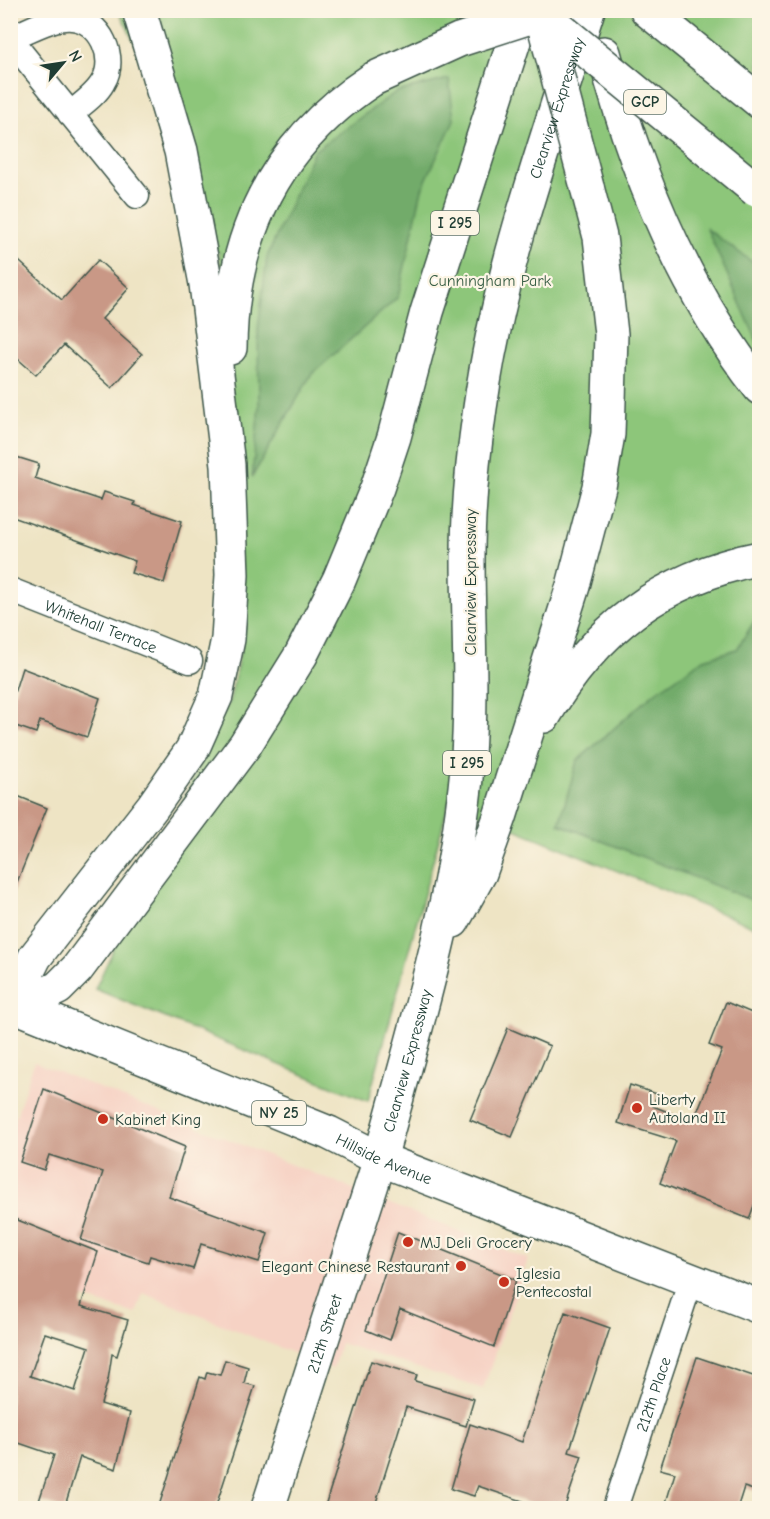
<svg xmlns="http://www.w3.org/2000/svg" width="770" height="1519" viewBox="0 0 770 1519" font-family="'Comic Neue',sans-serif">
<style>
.built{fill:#f6d2c4}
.green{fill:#8dc67a;stroke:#568257;stroke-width:1.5}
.forest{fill:#72ab6a;stroke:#48744f;stroke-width:1.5}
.building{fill:#c99886;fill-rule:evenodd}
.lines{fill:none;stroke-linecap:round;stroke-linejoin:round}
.street-casing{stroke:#3e564a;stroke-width:27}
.secondary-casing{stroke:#3e564a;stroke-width:36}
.primary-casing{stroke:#3e564a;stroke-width:36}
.highway-casing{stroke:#3e564a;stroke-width:36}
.street{stroke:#fff;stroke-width:24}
.secondary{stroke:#fff;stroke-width:33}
.primary{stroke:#fff;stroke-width:33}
.highway{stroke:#fff;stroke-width:33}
.highway-bridge-casing{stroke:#3e564a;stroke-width:36;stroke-linecap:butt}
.highway-bridge{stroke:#fff;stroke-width:33}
.poi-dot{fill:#c8321e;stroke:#fcf5e5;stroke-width:2}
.labels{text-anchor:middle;stroke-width:4.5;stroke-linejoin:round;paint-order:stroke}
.shield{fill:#fcf5e5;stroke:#617469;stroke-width:1.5}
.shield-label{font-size:15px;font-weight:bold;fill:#1f3d34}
.street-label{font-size:16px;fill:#1f3d34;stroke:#fcf5e5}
.park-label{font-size:16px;fill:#3a5f46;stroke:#fcf5e5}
.poi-label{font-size:16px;fill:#1f3d34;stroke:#fcf5e5;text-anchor:start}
</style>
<rect width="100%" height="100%" fill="#fcf5e5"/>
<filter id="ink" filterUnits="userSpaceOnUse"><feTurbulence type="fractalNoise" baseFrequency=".0167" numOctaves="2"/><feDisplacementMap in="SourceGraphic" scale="12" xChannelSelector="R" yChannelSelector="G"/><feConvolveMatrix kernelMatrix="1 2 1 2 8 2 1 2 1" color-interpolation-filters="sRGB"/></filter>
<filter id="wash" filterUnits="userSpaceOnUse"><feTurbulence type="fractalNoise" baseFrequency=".008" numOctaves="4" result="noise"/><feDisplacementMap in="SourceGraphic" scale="24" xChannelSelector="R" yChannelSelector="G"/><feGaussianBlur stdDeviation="1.35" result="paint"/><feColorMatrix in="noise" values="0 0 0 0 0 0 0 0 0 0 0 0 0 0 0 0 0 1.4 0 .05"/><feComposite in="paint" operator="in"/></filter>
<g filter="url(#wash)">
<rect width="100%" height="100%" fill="#eee4c4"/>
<path class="built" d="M34 1062 528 1259 483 1389 340 1343 333 1369 143 1293 136 1314 11 1276V1131Z"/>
<path class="green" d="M119 11H759V929L449 802 368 1101 95 989 230 699 242 643 219 252H212L198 171Z"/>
<path class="forest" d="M449 79 454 120 422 189 398 297 311 375 252 477 259 406 258 329 267 257 314 151 396 92Z
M707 229 759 267V344L757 341Z
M755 620H759V903L559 824 577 761 654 693 704 659 737 649Z"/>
<g id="blocks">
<path class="building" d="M10 253 62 300 98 260 129 288 102 319 142 354 112 388 64 345 36 375 10 352Z
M10 455 39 464 35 478 101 500 104 492 135 502 134 505 182 521 164 583 131 573 135 561 10 516Z
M22 668 100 698 87 737 40 721 36 733 10 724V706Z
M10 793 47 808 11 897 10 896Z
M726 1002 759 1016V1192L749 1219 660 1183 676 1141 618 1123 630 1085 657 1094 653 1106 693 1122 722 1050 709 1045Z
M508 1028 550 1046 512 1137 470 1120Z
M44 1089 185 1147 169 1197 268 1233 259 1262 201 1244 193 1269 150 1256 148 1262 81 1240 103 1172 49 1155 44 1170 20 1162Z
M10 1217 98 1252 81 1306 128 1320 117 1356 112 1354 108 1380 101 1404 130 1413 116 1469 80 1457 64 1509 39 1501 54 1455 10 1440ZM45 1333 89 1347 75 1391 30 1376Z
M398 1232 516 1280 494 1347 400 1309 390 1340 366 1330Z
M565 1312 610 1328 569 1452 582 1456 564 1509H546L478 1486 474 1496 451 1489 470 1424 522 1442Z
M697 1357 759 1378V1492L744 1487 737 1509H664L675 1473 660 1469Z
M225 1360 248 1367 244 1383 255 1386 215 1509H158L200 1377 205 1379 207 1372 220 1375Z
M371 1361 417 1375 415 1381 474 1399 466 1426 406 1407 374 1509H324Z"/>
</g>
</g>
<g filter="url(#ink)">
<use href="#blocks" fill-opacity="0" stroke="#3e564a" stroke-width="1.5"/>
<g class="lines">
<defs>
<g id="street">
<path d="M10 38C28 31 53 16 72 18 100 20 118 58 103 82 96 95 81 105 70 114"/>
<path d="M10 39 137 196"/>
<path id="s1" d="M10 590 190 661"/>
<path id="s2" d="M615 1508 691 1280"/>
</g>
<g id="secondary">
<path id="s3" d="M268 1508 380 1159"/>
</g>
<g id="primary">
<path id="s4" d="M10 1004 329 1133 380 1159 760 1307"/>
</g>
<g id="highway">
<path d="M139 10 181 151 206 284 228 465 232 575 228 639 216 696 192 750 153 806 35 957 19 989 18 1007 58 988 77 969 245 745 301 655 339 580 377 488 394 437 427 312 524 10"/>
<path d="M647 10 760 102"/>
<path d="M604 53C635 172 684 290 760 388"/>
<path d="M230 348C231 233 277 142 373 79"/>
<path d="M544 716C594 630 661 578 760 558"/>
<path d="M453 921 480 873 500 817 573 586 599 487 608 434 611 334 600 237 587 187"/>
<path id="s5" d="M380 1159C415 1030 455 902 467 768 473 697 468 626 468 555 468 506 473 457 480 408 499 271 546 142 588 10"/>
</g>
</defs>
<use href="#street" class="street-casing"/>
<use href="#secondary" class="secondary-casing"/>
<use href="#primary" class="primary-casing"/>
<use href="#highway" class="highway-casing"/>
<use href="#street" class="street"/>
<use href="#secondary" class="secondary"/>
<use href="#primary" class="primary"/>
<use href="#highway" class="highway"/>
<defs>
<path id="highway-bridge" d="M537 10 756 190
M540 10 587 187
M373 79 459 40 552 10"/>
</defs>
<use href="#highway-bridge" class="highway-bridge-casing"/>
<use href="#highway-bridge" class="highway-bridge"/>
</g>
</g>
<g class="poi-dot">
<circle cx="637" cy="1108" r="6"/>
<circle cx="103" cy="1119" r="6"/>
<circle cx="408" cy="1242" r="6"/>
<circle cx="461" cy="1266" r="6"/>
<circle cx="504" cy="1282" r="6"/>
</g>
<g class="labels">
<g class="shield">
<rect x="624" y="90" width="42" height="24" rx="4.5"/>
<rect x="431" y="211" width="48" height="24" rx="4.5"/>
<rect x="443" y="751" width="48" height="24" rx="4.5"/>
<rect x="252" y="1101" width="54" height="24" rx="4.5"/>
</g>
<g class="shield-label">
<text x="645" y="107">GCP</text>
<text x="455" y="228">I 295</text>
<text x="467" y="768">I 295</text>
<text x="279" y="1118">NY 25</text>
</g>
<g class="street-label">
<text dy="6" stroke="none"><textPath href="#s5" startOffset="1072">Clearview Expressway</textPath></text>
<text transform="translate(470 582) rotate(-90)" y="6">Clearview Expressway</text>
<text dy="6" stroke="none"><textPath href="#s1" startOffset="98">Whitehall Terrace</textPath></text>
<text dy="6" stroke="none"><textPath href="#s5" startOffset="102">Clearview Expressway</textPath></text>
<text dy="6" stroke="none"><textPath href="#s4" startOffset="405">Hillside Avenue</textPath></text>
<text dy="6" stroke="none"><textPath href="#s3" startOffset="183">212th Street</textPath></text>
<text dy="6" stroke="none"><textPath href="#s2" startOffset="120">212th Place</textPath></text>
</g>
<g class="park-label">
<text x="490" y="286">Cunningham Park</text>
</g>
<g class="poi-label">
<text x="649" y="1105">Liberty<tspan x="649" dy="18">Autoland II</tspan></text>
<text x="115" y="1125">Kabinet King</text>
<text x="420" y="1248">MJ Deli Grocery</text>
<text x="449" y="1272" text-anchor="end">Elegant Chinese Restaurant</text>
<text x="516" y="1279">Iglesia<tspan x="516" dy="18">Pentecostal</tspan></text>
</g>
</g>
<rect width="770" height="1519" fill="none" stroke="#fcf5e5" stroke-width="36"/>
<g transform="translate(63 63) rotate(61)" stroke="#fcf5e5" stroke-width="4.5" paint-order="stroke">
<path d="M0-4.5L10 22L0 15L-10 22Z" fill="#1f3d34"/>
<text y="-9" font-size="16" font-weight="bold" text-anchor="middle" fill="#1f3d34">N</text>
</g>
</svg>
